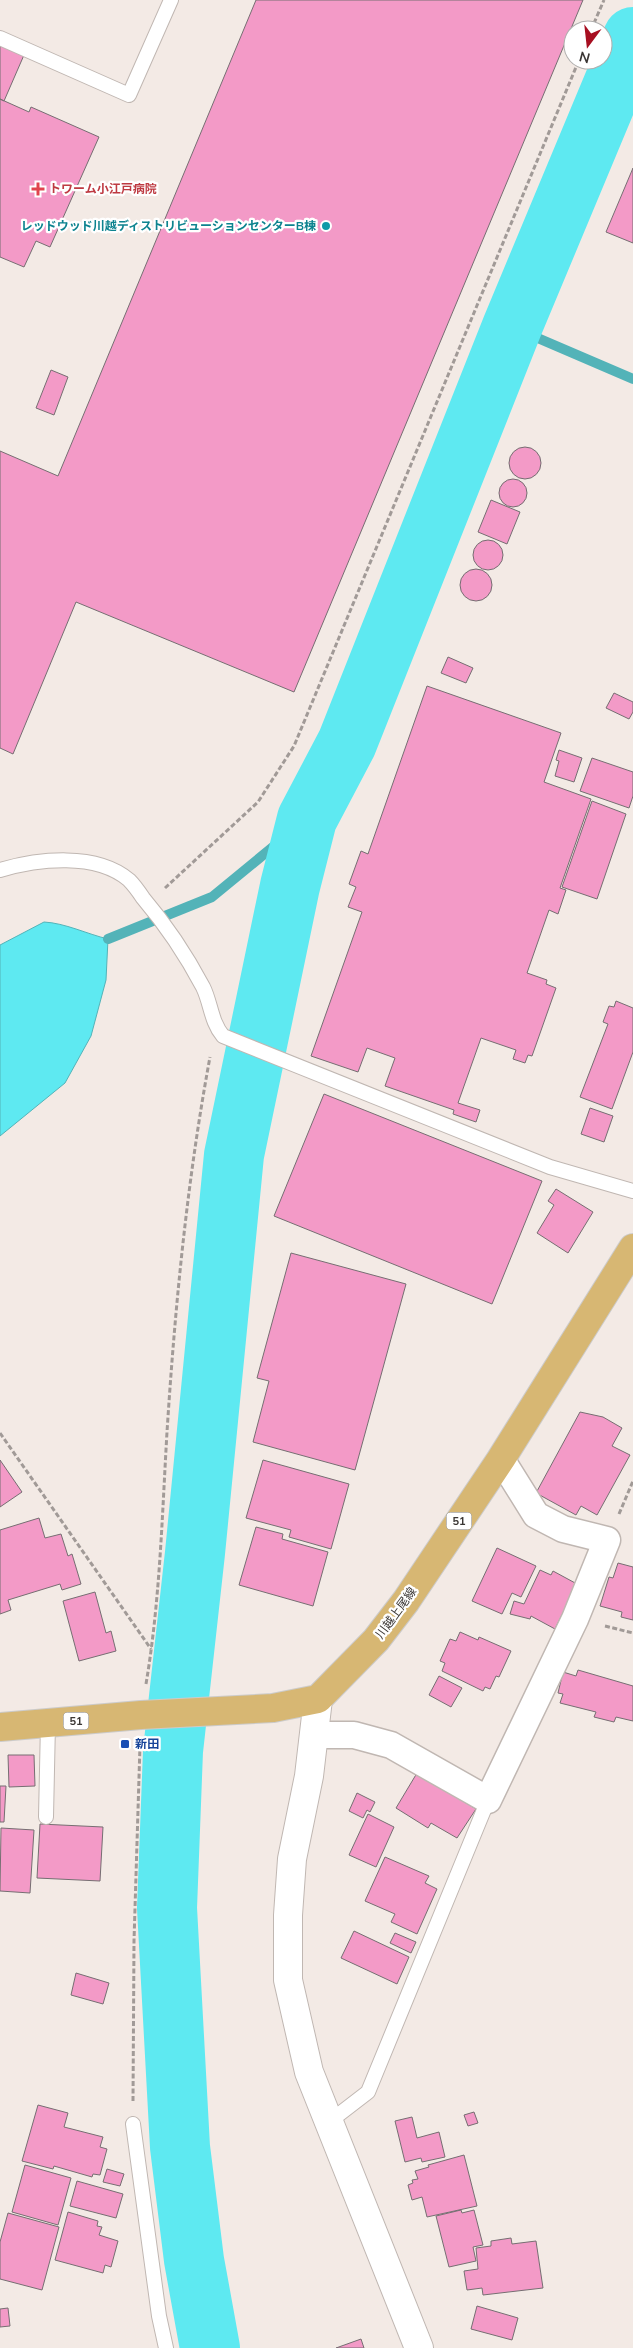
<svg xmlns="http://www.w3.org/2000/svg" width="633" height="2348" viewBox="0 0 633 2348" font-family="Mulish,'Noto Sans JP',sans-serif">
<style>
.water{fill:#5ee9f1;stroke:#53b3b8}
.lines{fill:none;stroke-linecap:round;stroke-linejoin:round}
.stream{stroke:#53b3b8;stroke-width:10}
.river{stroke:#5ee9f1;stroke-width:60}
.building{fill:#f39ac7;stroke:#766e72}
.service-casing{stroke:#c0b7b2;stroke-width:16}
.minor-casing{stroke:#c0b7b2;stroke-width:29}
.tertiary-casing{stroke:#c0b7b2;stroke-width:30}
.primary-casing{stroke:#cccbca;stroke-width:30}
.path{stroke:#a19a97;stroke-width:3;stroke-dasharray:5 2.5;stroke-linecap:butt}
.service{stroke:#fff;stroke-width:14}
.minor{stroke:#fff;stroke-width:26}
.tertiary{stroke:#fff;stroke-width:28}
.primary{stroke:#d7b773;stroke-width:28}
.health-dot{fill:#e0444e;stroke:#fff;stroke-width:2}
.culture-dot{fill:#0f9aa8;stroke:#fff;stroke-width:2}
.transit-dot{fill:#1a4fb4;stroke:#fff;stroke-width:2}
.labels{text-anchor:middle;stroke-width:4.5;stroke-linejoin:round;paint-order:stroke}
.shield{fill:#fff;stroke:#757271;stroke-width:1}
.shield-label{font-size:11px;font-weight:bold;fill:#3a3634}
.health-label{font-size:12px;font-weight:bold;fill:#be3a42;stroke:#fff;text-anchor:start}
.culture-label{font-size:12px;font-weight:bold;fill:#0d838f;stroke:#fff;text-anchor:end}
.street-label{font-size:12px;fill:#3a3634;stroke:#fff}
.transit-label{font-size:12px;font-weight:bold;fill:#164399;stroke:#fff;text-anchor:start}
</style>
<rect width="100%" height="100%" fill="#f3eae5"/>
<path class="water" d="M44 922C65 923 87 934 108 939L106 980 91 1036 65 1083 0 1136V945Z"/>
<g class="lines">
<path class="stream" d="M512 327 633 379
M108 939 212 897 307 819"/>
<path class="river" d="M210 2348 194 2260 180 2147 167 1908 173 1751 195 1553 234 1155 290 886 307 819 347 743 512 327 633 37"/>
</g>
<path class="building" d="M256 0H583L294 692 76 602 13 754 0 748V451L58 476Z
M0 44 24 55 4 101 0 99Z
M0 99 29 112 31 107 99 137 50 247 36 241 24 267 0 257Z
M633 168V243L606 232Z
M51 370 68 377 54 415 36 408Z
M509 463a16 16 0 1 1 32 0a16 16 0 1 1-32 0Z
M499 493a14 14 0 1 1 28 0a14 14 0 1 1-28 0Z
M491 500 520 512 507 544 478 532Z
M473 555a15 15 0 1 1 30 0a15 15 0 1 1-30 0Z
M460 585a16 16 0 1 1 32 0a16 16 0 1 1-32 0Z
M448 657 473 668 466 683 441 673Z
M427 686 561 733 544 782 591 799 560 888 566 890 558 914 549 910 527 973 547 980 546 984 556 988 532 1056 528 1055 525 1063 513 1059 516 1050 481 1038 458 1103 480 1110 476 1122 453 1114 454 1110 385 1086 395 1058 367 1048 358 1072 311 1056 362 912 348 907 356 887 349 884 361 851 368 854Z
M614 693 633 702V712L629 719 606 708Z
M559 750 582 758 574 782 555 776 559 761 556 760Z
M592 758 633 772V796L629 808 580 791Z
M592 801 626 814 597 899 562 887Z
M616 1001 633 1008V1052L612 1109 580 1097 608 1024 603 1022 609 1006 614 1007Z
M324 1094 542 1181 492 1304 274 1216Z
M590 1108 613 1116 604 1142 581 1134Z
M556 1189 593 1212 568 1253 537 1233 554 1205 548 1201Z
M291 1253 406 1284 355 1470 253 1442 269 1381 257 1378Z
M580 1412 603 1417 622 1428 612 1446 630 1455 597 1515 581 1506 576 1515 536 1493Z
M0 1460 22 1492 0 1507Z
M263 1460 349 1484 331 1549 289 1537 291 1530 246 1518Z
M39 1518 45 1538 61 1534 68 1556 72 1554 81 1584 62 1590 60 1584 8 1600 11 1610 0 1614V1530Z
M256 1527 283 1534 282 1539 328 1552 313 1606 239 1585Z
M497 1548 536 1566 521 1597 512 1593 502 1614 472 1601Z
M618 1563 633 1567V1620L621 1617 622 1612 600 1606 609 1577 613 1578Z
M540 1570 551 1575 553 1571 577 1584 555 1629 531 1616 530 1619 510 1614 514 1601 524 1604Z
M95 1592 106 1633 111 1631 116 1651 79 1661 63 1601Z
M460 1632 478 1640 479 1637 511 1651 499 1677 496 1676 490 1689 485 1687 483 1691 442 1671 445 1663 440 1661 450 1639 456 1641Z
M578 1670 633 1686V1721L616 1717 614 1722 594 1717 596 1712 560 1703 563 1694 558 1693 563 1672 576 1676Z
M439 1676 462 1688 451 1707 429 1695Z
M8 1755H34L35 1786 9 1787Z
M417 1773 476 1809 457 1838 431 1823 428 1828 396 1808Z
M0 1786H6L4 1822H0Z
M357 1793 375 1802 370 1812 367 1810 363 1818 349 1811Z
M368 1814 394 1827 376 1867 349 1855Z
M40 1824 103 1827 100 1881 37 1878Z
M1 1828 34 1830 30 1893 0 1891Z
M385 1857 429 1876 425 1883 437 1889 417 1934 391 1922 395 1914 365 1901Z
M354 1931 409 1957 397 1984 341 1958Z
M395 1933 416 1942 411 1953 390 1943Z
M76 1973 109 1983 103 2004 71 1995Z
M38 2105 68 2113 64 2127 103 2137 100 2147 107 2149 100 2175 93 2174 92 2177 54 2166 53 2169 22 2161Z
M474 2112 478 2123 468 2126 464 2115Z
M412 2117 417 2138 439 2132 445 2157 422 2162 421 2158 405 2162 395 2121Z
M464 2155 477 2206 427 2217 422 2197 412 2200 408 2185 413 2183 412 2180 418 2179 415 2171 429 2167 428 2165Z
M25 2165 71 2178 58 2225 12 2212Z
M107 2169 124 2174 120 2186 103 2182Z
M77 2181 123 2194 116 2218 70 2206Z
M461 2210 462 2213 474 2210 483 2245 473 2247 476 2261 449 2267 436 2216Z
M68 2212 98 2221 97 2226 102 2227 99 2235 118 2241 111 2267 105 2265 103 2273 55 2260Z
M8 2213 59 2227 42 2290 0 2279V2242Z
M511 2238 512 2244 536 2241 543 2288 483 2295 482 2288 467 2290 464 2271 478 2269 476 2248 491 2246V2241Z
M477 2306 518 2318 512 2340 471 2329Z
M8 2308 10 2326 0 2327V2309Z
M361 2339 364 2348H336Z"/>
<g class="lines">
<defs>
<path id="service" d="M0 38 129 95 171 0
M0 870C38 859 96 852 129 880 134 885 139 892 143 898 166 925 186 955 203 987 211 1003 211 1022 223 1036L550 1167 633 1191
M46 1817 48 1723
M329 2122 368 2092 488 1800
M133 2124 159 2316 166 2348"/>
<path id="minor" d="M315 1735H354L391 1745 488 1800 575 1619 607 1540 563 1529 536 1515 501 1459"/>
<path id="tertiary" d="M318 1699 309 1776 292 1859 288 1915V1980L309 2072 419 2348"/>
<path id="primary" d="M0 1727 141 1715 273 1708 318 1699 376 1640 406 1601 501 1459 633 1248"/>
</defs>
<use href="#service" class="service-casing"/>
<use href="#minor" class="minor-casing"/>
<use href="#tertiary" class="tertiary-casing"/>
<use href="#primary" class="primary-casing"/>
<path class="path" d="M591 30 604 0
M165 888 258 802 294 746 579 60
M0 1433 151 1649
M619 1514 633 1481
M605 1626 633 1633
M146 1684C160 1601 162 1517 167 1432 175 1307 187 1181 210 1057
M133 2101 134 1941 140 1745"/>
<use href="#service" class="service"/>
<use href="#minor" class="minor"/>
<use href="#tertiary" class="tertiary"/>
<use href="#primary" class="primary"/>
</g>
<path class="health-dot" d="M35.5 181.5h5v5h5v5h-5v5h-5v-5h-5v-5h5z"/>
<circle class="culture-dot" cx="326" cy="226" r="5"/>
<rect class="transit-dot" x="120" y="1739" width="10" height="10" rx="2.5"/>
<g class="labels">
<g class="shield">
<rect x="446.5" y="1512.5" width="25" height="17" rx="4"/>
<rect x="63.5" y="1712.5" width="25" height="17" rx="4"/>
</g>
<g class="shield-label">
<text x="459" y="1525">51</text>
<text x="76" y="1725">51</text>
</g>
<g class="health-label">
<text x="49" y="193">トワーム小江戸病院</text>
</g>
<g class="culture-label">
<text x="316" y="230">レッドウッド川越ディストリビューションセンターB棟</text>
</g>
<g class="street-label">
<text transform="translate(396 1613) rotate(-54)" y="4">川越上尾線</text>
</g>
<g class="transit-label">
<text x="135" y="1748">新田</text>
</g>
</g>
<g transform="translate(588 45) rotate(195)"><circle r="24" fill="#ffffff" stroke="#b0afae"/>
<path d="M0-4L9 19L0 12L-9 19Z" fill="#a70f21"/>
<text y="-8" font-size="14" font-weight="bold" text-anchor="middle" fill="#3a3634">N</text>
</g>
</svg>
